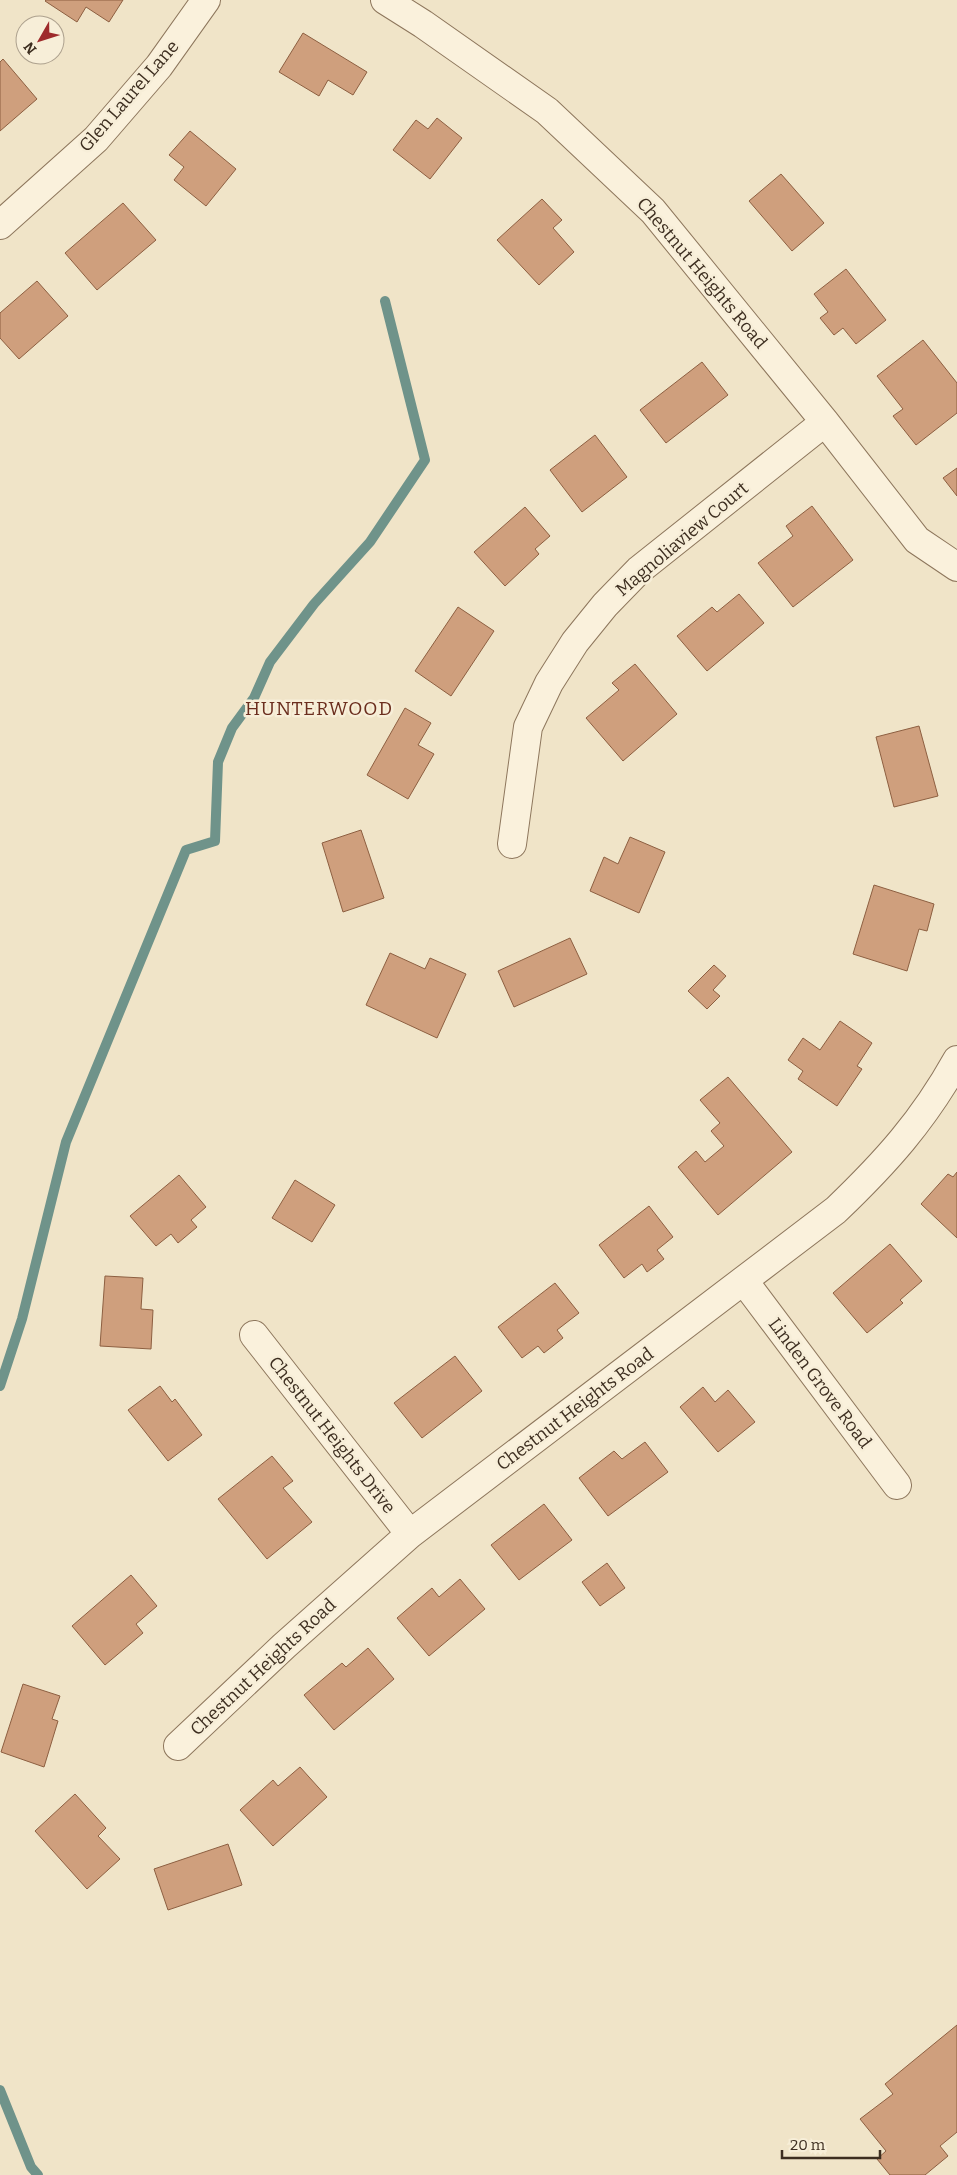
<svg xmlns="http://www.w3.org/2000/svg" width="957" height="2175" viewBox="0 0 957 2175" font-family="Bitter,serif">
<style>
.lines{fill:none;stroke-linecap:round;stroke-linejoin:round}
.stream{stroke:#6f938a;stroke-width:10}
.building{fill:#cf9f7d;stroke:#8d5f41}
.minor-casing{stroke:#8d765c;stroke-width:30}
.minor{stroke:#faf1dc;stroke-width:28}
.labels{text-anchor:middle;stroke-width:5;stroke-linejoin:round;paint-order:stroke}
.street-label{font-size:18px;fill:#3d2e20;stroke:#f7eed8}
.neighbourhood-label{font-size:19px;letter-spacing:1px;fill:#6b2e1e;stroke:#f7eed8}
</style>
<rect width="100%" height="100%" fill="#f0e4c8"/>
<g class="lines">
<path class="stream" d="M0 1386 22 1319 66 1142 186 850 215 841 218 762 232 728 254 698 270 662 314 604 370 542 425 460 385 301
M0 2090 31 2167 38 2175"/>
</g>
<path class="building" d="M46 0H123L109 22 86 7 77 22 45 1Z
M303 33 367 72 353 95 328 80 319 96 279 72Z
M3 59 37 99 0 131V62Z
M437 118 462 138 430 179 393 150 416 120 428 129Z
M190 131 236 169 206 206 174 180 184 167 169 155Z
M781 174 824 223 792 251 749 201Z
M542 199 562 220 553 228 574 252 539 285 497 240Z
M123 203 156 240 97 290 65 253Z
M846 269 886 320 856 344 843 328 834 335 820 318 828 312 814 294Z
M37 281 68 316 19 359 0 338V313Z
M923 340 957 383V413L916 445 893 416 903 409 877 376Z
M702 362 728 395 666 443 640 410Z
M595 435 627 477 582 512 550 470Z
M957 468V496L943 478Z
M812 506 853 560 793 607 758 563 793 536 786 526Z
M525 507 550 536 535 549 539 554 505 586 474 552Z
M739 594 764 623 707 671 677 636 712 607 717 612Z
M458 607 494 631 451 696 415 671Z
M635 664 677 714 623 761 586 718 619 690 612 683Z
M405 708 431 723 418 745 434 754 408 799 367 775Z
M919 726 938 796 894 807 876 737Z
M361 830 384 898 343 912 322 843Z
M630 837 665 852 639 913 590 891 604 857 618 864Z
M874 885 934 904 927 931 919 929 907 971 853 954Z
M570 938 587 974 514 1007 498 971Z
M390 953 425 969 430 958 466 974 437 1038 366 1005Z
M714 965 726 976 713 990 720 996 707 1009 688 991Z
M840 1021 872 1043 857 1066 862 1069 837 1106 798 1079 803 1071 788 1060 803 1038 820 1050Z
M728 1077 792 1152 718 1215 678 1167 696 1151 705 1162 724 1146 711 1131 720 1123 700 1100Z
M957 1172V1238L921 1204 948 1174 953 1177Z
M179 1175 206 1207 191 1220 197 1227 178 1243 171 1234 156 1246 130 1216Z
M295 1180 335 1205 312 1242 272 1218Z
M649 1206 673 1237 657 1250 664 1259 647 1272 642 1264 624 1278 599 1245Z
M890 1244 922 1281 900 1300 903 1303 867 1333 833 1293Z
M105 1276 143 1278 141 1309 153 1310 151 1349 100 1346Z
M555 1283 579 1313 557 1330 563 1338 544 1353 538 1346 522 1358 498 1327Z
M455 1356 482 1391 422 1438 394 1403Z
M160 1386 172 1402 175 1399 202 1435 168 1461 128 1410Z
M703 1387 715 1402 728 1390 755 1422 718 1452 680 1407Z
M645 1442 668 1472 608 1516 579 1478 614 1451 622 1459Z
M272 1456 293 1481 283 1488 312 1522 267 1559 218 1499Z
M544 1504 572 1540 519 1580 491 1545Z
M607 1563 625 1588 600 1606 582 1582Z
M131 1575 157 1606 136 1624 143 1633 105 1665 72 1626Z
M460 1579 485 1609 429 1656 397 1618 432 1588 439 1597Z
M368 1648 394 1679 334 1730 304 1695 342 1663 346 1667Z
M23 1684 60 1696 52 1719 58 1721 44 1767 1 1752Z
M300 1767 327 1797 273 1846 240 1810 273 1780 278 1786Z
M75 1794 106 1828 98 1836 120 1859 87 1889 35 1831Z
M228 1844 242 1885 168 1910 154 1869Z
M957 2025V2132L940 2146 948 2156 925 2175H890L877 2159 886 2151 860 2119 893 2094 885 2084Z"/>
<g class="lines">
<defs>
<path id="minor" d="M385 0 423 24 547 111 653 211 825 422 917 540 957 567
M0 225 96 139 159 66 206 0
M512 844 528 727 549 683 575 642 605 605 639 570 825 422
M744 1281 897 1485
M254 1335 410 1534
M178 1746 284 1646 410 1534 836 1210C886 1162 923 1121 957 1060"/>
</defs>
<use href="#minor" class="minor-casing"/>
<use href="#minor" class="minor"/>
</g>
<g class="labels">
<g class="street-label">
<text transform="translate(129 96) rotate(-49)" y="6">Glen Laurel Lane</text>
<text transform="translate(702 273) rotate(50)" y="6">Chestnut Heights Road</text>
<text transform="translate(682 539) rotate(-40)" y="6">Magnoliaview Court</text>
<text transform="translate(820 1383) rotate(53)" y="6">Linden Grove Road</text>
<text transform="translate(575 1409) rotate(-37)" y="6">Chestnut Heights Road</text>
<text transform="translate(332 1435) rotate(52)" y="6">Chestnut Heights Drive</text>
<text transform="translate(263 1667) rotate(-43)" y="6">Chestnut Heights Road</text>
</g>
<g class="neighbourhood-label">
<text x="319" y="715">HUNTERWOOD</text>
</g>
</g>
<g transform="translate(40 40) rotate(231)"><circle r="24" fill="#f7eed8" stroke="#ada18e"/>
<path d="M0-4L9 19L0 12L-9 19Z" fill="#9e2a2b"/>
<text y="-8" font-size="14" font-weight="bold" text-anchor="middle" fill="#3d2e20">N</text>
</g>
<path d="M782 2150v8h98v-8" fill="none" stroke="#3d2e20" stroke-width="2.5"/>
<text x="790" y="2150" font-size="15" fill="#3d2e20" stroke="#f7eed8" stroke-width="4" paint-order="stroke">20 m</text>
</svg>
